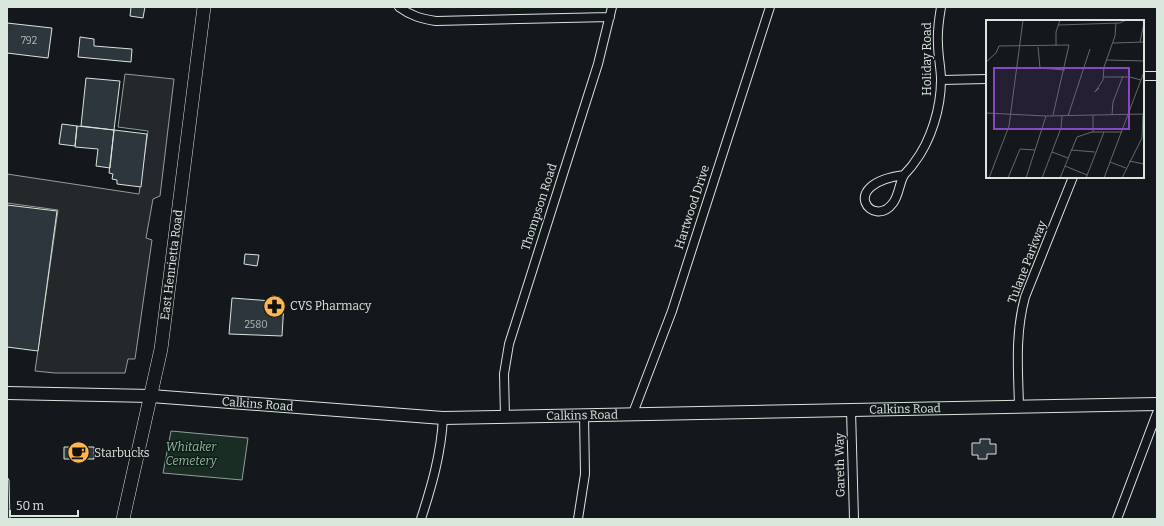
<svg xmlns="http://www.w3.org/2000/svg" width="1164" height="526" viewBox="0 0 1164 526" font-family="Bitter,serif">
<style>
.green{fill:#1a2d24;stroke:#939e99}
.parking{fill:#24282b;stroke:#939e99}
.building{fill:#2c363c;stroke:#d8e6dc}
.lines{fill:none;stroke-linecap:round;stroke-linejoin:round}
.minor-casing{stroke:#d8e6dc;stroke-width:10}
.secondary-casing{stroke:#d8e6dc;stroke-width:14}
.primary-casing{stroke:#d8e6dc;stroke-width:14}
.minor{stroke:#14181c;stroke-width:8}
.secondary{stroke:#14181c;stroke-width:12}
.primary{stroke:#14181c;stroke-width:13}
.labels{text-anchor:middle;stroke-width:3;stroke-linejoin:round;paint-order:stroke}
.number-label{font-size:10px;fill:#adbab4}
.street-label{font-size:12px;fill:#d8e6dc;stroke:#14181c}
.poi-label{font-size:12px;fill:#d8e6dc;stroke:#14181c;text-anchor:start}
.park-label{font-size:12px;font-style:italic;fill:#8ac095;stroke:#14181c}
.inset-road{fill:none;stroke:#626a69;stroke-width:1}
.view{fill:#8948c3;fill-opacity:0.15;stroke:#8948c3;stroke-width:2}
.inset-edge{fill:none;stroke:#d8e6dc;stroke-width:2}
</style>
<rect width="100%" height="100%" fill="#14181c"/>
<path class="green" d="M171 431 248 438 242 480 163 473Z"/>
<path class="parking" d="M125 74 174 79 160 196 153 199 146 238 152 240 135 359H128L125 373H55L35 371 58 210 7 203V174L139 194 148 131 118 127Z"/>
<path class="building" d="M131 7H145L143 18 130 16Z
M7 23 52 28 48 58 7 53Z
M80 37 94 39V46L132 49 131 62 78 57Z
M86 78 120 81 114 130 81 126Z
M62 124 77 126 75 146 59 144Z
M77 126 114 130 110 168 96 166 98 149 75 147Z
M114 130 147 134 141 187 117 184V180L112 179 113 174 109 173Z
M7 205 57 211 38 351 7 347Z
M245 254 259 255 257 266 244 264Z
M272 296 280 297V302H284L282 336 229 334 232 298 272 301Z
M980 439H990V444H996V454H987V459H978V455H972V443H980Z
M64 447H94V459H64Z
M7 477 9 480 10 519H7Z"/>
<g class="lines">
<defs>
<path id="minor" d="M399 7C411 16 422 19 436 21L610 17
M1143 76H1157
M941 80 987 79
M904 175C836 184 873 230 893 203 899 195 899 184 904 175 907 171 911 168 914 163 931 141 941 108 941 80 941 68 938 56 938 44 937 31 939 19 941 7
M1019 406C1018 369 1015 333 1025 297L1073 177
M851 410 854 519
M633 413 672 311 770 7
M505 417 504 374 509 344 598 64 612 7
M421 519C432 485 441 454 443 418
M578 519 585 474 584 415
M1117 519 1157 413"/>
<g id="secondary">
<path id="s1" d="M7 393 151 396 443 418 1157 404"/>
</g>
<g id="primary">
<path id="s2" d="M123 519 161 349 204 7"/>
</g>
</defs>
<use href="#minor" class="minor-casing"/>
<use href="#secondary" class="secondary-casing"/>
<use href="#primary" class="primary-casing"/>
<use href="#minor" class="minor"/>
<use href="#secondary" class="secondary"/>
<use href="#primary" class="primary"/>
</g>
<defs>
<symbol id="pharmacy-disc" viewBox="-11 -11 22 22"><circle r="9.5" fill="#ffb74d" stroke="#14181c"/><path d="M-2-6h4v4h4v4h-4v4h-4v-4h-4v-4h4Z" fill="#111"/></symbol>
<symbol id="cafe-disc" viewBox="-11 -11 22 22"><circle r="9.5" fill="#ffb74d" stroke="#14181c"/><path d="M-5.5-4.5H6V0H3Q3 3.5 0 3.5H-2.5Q-5.5 3.5-5.5 0ZM3-3.2v2h1.7v-2ZM-6 4.5H4V6H-6Z" fill="#111"/></symbol>
</defs>
<g fill-rule="evenodd">
<use href="#pharmacy-disc" x="262" y="294" width="25" height="25"/>
<use href="#cafe-disc" x="66" y="440" width="25" height="25"/>
</g>
<g class="labels">
<g class="number-label">
<text x="29" y="44">792</text>
<text x="256" y="328">2580</text>
</g>
<g class="street-label">
<text transform="translate(927 59) rotate(-90)" y="4">Holiday Road</text>
<text transform="translate(539 207) rotate(-72)" y="4">Thompson Road</text>
<text transform="translate(692 207) rotate(-72)" y="4">Hartwood Drive</text>
<text transform="translate(1027 262) rotate(-69)" y="4">Tulane Parkway</text>
<text dy="4" stroke="none"><textPath href="#s2" startOffset="259">East Henrietta Road</textPath></text>
<text dy="4" stroke="none"><textPath href="#s1" startOffset="251">Calkins Road</textPath></text>
<text dy="4" stroke="none"><textPath href="#s1" startOffset="899">Calkins Road</textPath></text>
<text dy="4" stroke="none"><textPath href="#s1" startOffset="576">Calkins Road</textPath></text>
<text transform="translate(840 465) rotate(-91)" y="4">Gareth Way</text>
</g>
<g class="poi-label">
<text x="290" y="310">CVS Pharmacy</text>
<text x="94" y="457">Starbucks</text>
</g>
<g class="park-label">
<text x="191" y="451">Whitaker<tspan x="191" dy="14">Cemetery</tspan></text>
</g>
</g>
<g transform="translate(986 20)">
<rect width="158" height="158" fill="#14181c"/>
<path class="inset-road" d="M72 5 134 3 140 0M154 22 158 3M127 23 158 22M70 26V12L74 0M52 27 54 48 79 50M120 40 158 41M0 42 10 33 13 26 83 25 67 95M117 57H144L155 60M113 68 109 72 117 60 118 47 129 16 130 3M0 93 60 96 158 94M107 95V112M126 95 127 82 137 56M82 96 104 29M85 130 109 132M66 132 82 138M143 141 158 144M124 142 140 148M79 146 101 155M3 158 23 106 37 0M22 158 34 129 49 130M40 158 60 96M56 158 75 108 76 96M74 158 91 117 106 112H136M100 158 118 112M118 158 158 52M136 158 156 118 157 94"/>
<path class="view" d="M8 48H143V109H8Z"/>
<rect width="158" height="158" class="inset-edge"/>
</g>
<rect width="1164" height="526" fill="none" stroke="#d8e6dc" stroke-width="16"/>
<path d="M10 510v6h68v-6" fill="none" stroke="#d8e6dc" stroke-width="2"/>
<text x="16" y="510" font-size="12" fill="#d8e6dc" stroke="#14181c" stroke-width="3" paint-order="stroke">50 m</text>
</svg>
